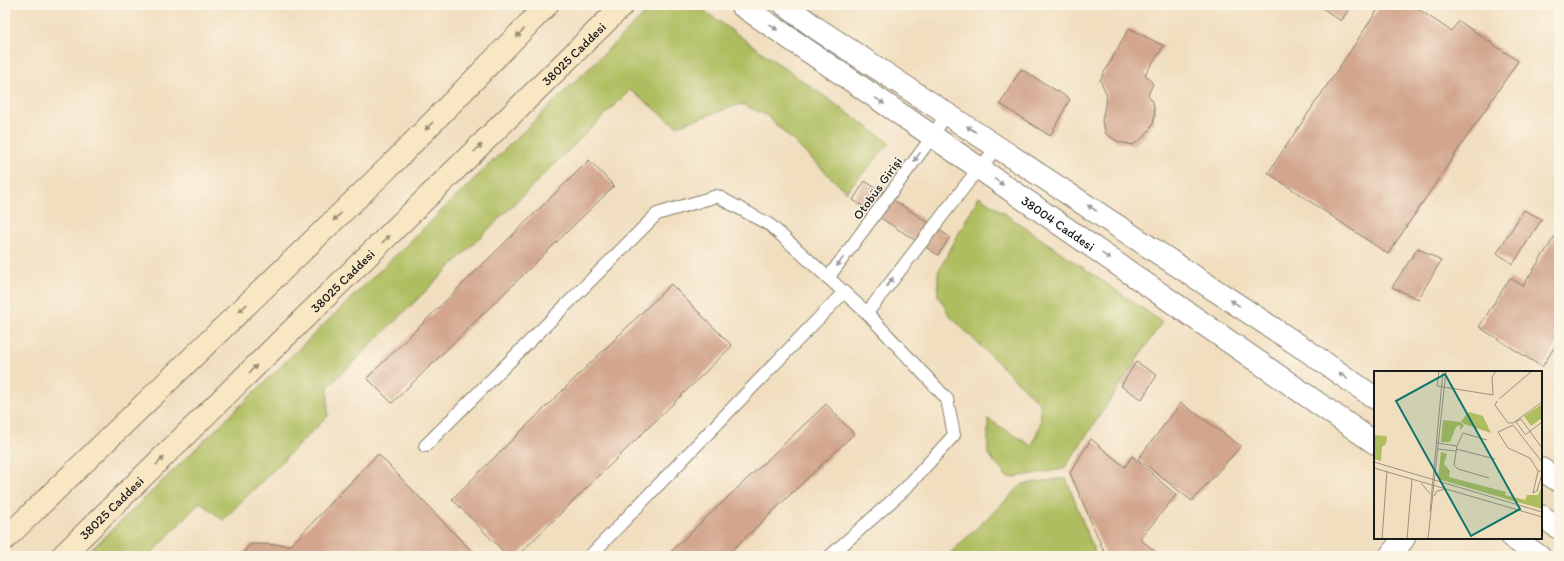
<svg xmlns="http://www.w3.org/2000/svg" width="1564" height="561" viewBox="0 0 1564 561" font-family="Itim,sans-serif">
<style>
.green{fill:#aebd5f;stroke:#656c3e}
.building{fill:#d2a58c}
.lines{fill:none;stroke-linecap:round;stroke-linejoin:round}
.service-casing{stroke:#867d6e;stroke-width:14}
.minor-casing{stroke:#867d6e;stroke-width:24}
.tertiary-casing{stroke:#867d6e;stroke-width:24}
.secondary-casing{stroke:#867d6e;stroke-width:24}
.service{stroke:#fff;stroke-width:12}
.minor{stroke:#fff;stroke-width:22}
.tertiary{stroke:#fff;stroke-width:22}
.secondary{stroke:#f9e7c3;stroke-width:22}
.oneway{fill:#999}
.oneway2{fill:#968c78}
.labels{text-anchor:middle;stroke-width:3;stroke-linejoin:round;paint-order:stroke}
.street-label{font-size:13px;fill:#1c1c1c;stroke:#fcf5e5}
.inset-road{fill:none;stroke:#9c907e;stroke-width:1}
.view{fill:#0f766e;fill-opacity:0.15;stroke:#0f766e;stroke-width:2}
.inset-edge{fill:none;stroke:#1c1c1c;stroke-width:2}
</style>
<rect width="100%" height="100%" fill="#fcf5e5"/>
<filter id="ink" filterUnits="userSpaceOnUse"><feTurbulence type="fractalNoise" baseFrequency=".025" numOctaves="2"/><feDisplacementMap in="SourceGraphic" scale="8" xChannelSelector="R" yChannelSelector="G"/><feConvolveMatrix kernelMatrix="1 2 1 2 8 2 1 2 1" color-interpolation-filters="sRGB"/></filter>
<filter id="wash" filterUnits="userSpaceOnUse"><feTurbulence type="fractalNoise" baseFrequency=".012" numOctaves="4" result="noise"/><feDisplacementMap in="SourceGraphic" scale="16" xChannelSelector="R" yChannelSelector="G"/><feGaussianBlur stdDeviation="0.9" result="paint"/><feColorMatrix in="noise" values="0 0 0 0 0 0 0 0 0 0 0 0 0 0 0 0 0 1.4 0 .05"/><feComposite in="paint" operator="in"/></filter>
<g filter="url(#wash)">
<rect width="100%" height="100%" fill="#f1debf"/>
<path class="green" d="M654 5H696L890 143 846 192 766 115 741 104 677 126 630 90 328 387V416L223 520 200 502 149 556H85Z
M979 196 1162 322 1064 469 1008 478 988 454V419L1032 446 1041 422 1040 404 949 315 938 295V272Z
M1066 478 1096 556H947L1023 484Z"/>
<g id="blocks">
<path class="building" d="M1318 5H1352L1341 21Z
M1381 5H1412L1451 31 1459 21 1518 61 1388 254 1268 173Z
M1129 28 1164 46 1145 74 1153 84 1148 95 1153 102 1155 115 1153 124 1145 136 1133 145 1119 142 1106 134 1102 121 1107 95 1100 80Z
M1021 69 1070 99 1050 136 1000 104Z
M589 160 614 186 392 403 367 378Z
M865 181 950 237 938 255 853 200Z
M1524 210 1542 219 1513 264 1497 253Z
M1557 233 1559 234V340L1542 367 1479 327 1510 278 1523 286Z
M1418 248 1441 261 1418 299 1392 287Z
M671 284 732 346 517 556H508L452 499Z
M1136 362 1157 375 1142 399 1121 386Z
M1181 403 1241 446 1192 501 1138 459Z
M826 404 854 434 726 556H666Z
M1091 439 1125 467 1132 456 1176 495 1140 539 1161 556H1106L1070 473Z
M378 454 476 556H240L251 544 291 545Z"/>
</g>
</g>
<g filter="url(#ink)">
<use href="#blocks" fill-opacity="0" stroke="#867d6e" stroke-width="1"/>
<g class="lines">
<defs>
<path id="service" d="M828 278 932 137 947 113
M867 313 979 168 998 147
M425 446 657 214 717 196 770 225 867 313 947 399 954 435 904 490 830 556
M590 556 844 292"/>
<path id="minor" d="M1541 469 1559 481
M1390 556 1404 538"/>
<g id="tertiary">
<path id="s1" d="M741 5 979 168 1375 443"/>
<path d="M785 5 816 28 1306 350 1375 398"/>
<path d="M1541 516 1559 528"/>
<path d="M1513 538 1539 556"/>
</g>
<g id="secondary">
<path d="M5 539 392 164 547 5"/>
<path id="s2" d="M62 556 623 5"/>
</g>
</defs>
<use href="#service" class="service-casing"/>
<use href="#minor" class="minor-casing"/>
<use href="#tertiary" class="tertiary-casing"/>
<use href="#secondary" class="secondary-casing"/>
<use href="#service" class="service"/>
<use href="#minor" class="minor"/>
<use href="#tertiary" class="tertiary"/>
<use href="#secondary" class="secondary"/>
</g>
<defs><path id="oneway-solid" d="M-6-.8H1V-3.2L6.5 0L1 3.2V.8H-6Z"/></defs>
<g class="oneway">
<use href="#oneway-solid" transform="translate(773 27) rotate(35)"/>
<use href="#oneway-solid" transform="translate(880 101) rotate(35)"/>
<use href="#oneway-solid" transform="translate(971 129) rotate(-147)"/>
<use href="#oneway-solid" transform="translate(917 157) rotate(126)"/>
<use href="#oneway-solid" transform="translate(999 182) rotate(35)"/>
<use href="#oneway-solid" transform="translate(1092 208) rotate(-147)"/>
<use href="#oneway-solid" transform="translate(1106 256) rotate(35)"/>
<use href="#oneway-solid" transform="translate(840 262) rotate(126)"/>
<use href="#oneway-solid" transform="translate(890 282) rotate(-53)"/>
<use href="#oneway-solid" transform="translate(1235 303) rotate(-147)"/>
<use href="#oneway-solid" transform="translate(1343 376) rotate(-145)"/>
</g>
<g class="oneway2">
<use href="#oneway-solid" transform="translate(520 33) rotate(134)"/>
<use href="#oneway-solid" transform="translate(429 126) rotate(134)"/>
<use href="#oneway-solid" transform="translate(478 148) rotate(-45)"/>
<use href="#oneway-solid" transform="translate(337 217) rotate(136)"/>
<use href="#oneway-solid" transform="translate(386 239) rotate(-45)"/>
<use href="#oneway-solid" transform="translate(243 308) rotate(136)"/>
<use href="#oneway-solid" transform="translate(253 369) rotate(-45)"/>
<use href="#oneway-solid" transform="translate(160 461) rotate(-44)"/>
</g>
</g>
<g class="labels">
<g class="street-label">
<text dy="5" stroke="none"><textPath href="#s2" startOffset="717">38025 Caddesi</textPath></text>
<text transform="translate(877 188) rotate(-54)" y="5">Otobüs Girişi</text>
<text dy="5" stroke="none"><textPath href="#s1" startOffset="385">38004 Caddesi</textPath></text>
<text dy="5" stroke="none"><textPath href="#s2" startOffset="393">38025 Caddesi</textPath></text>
<text dy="5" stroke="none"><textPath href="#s2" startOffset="69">38025 Caddesi</textPath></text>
</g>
</g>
<g transform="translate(1374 371)">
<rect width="168" height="168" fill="#f1debf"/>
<path d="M168 33V47L157 55 150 45ZM95 41 109 45 117 62 90 53 87 50ZM69 49 87 51 90 55 86 59V54L82 56 76 71H67ZM0 64 13 65 12 73 8 76 7 90 0 88ZM67 81 73 83 70 93 76 100 75 106 132 121 131 124 151 129 153 124H164L168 116V138L64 108Z" fill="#aebd5f"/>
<path class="inset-road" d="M65 0 63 15 119 24M119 24 118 6 122 0M125 28 158 0M123 30 121 34 134 52H139L168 31M151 63 142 51 147 48 168 77M151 64 168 51M113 69 89 62 83 75 80 94 84 98 115 107M63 72 83 75M63 78 82 80M82 78 121 88M0 91 168 141M0 97 168 146M164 100 156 87 134 77 124 61 139 54 168 91M168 100H164L159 122 163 120 168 103M47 112 56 123M60 125 63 120 72 118M56 141 69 0M8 168 13 100M33 168 38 108M54 168 72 0"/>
<path class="view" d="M71 3 146 138 97 165 22 30Z"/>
<rect width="168" height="168" class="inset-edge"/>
</g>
<rect width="1564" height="561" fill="none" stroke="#fcf5e5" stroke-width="20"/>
</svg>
